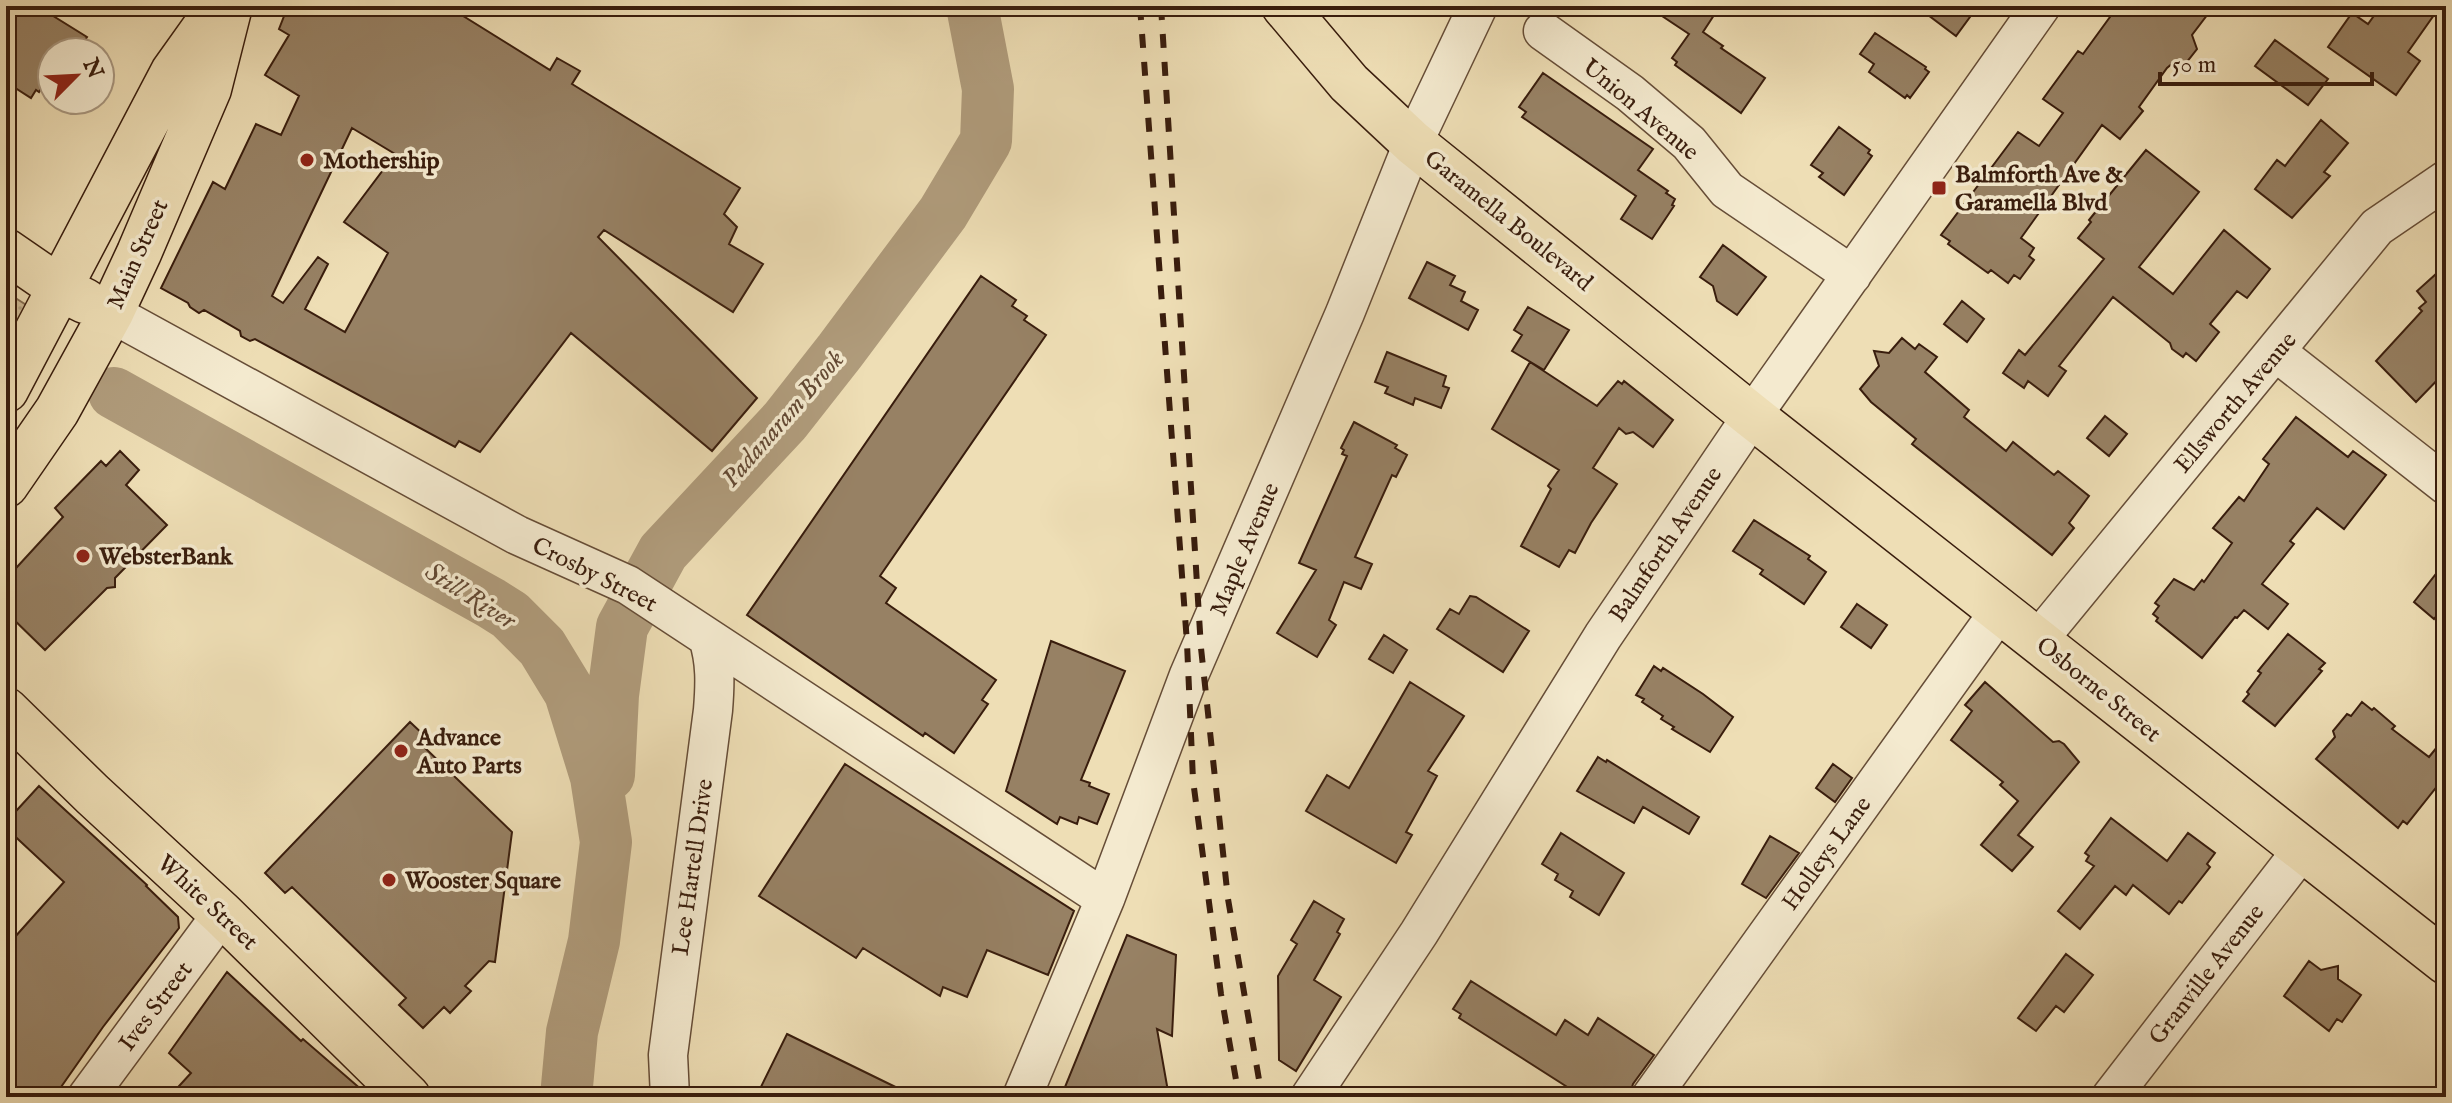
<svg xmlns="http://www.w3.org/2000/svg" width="2452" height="1103" viewBox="0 0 2452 1103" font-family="'IM FELL English',serif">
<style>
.grass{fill:url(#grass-dots);stroke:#846d52;stroke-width:2}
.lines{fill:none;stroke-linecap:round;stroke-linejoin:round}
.river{stroke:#b09c7c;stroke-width:52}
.building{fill:#978164;stroke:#391d0d;stroke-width:2;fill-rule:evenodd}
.minor-casing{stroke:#664d37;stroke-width:41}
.major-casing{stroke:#391d0d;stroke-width:47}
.minor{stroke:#f4eacf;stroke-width:38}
.major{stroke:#eedeb5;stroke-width:44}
.rail{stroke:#391d0d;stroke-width:6;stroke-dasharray:14 14;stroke-linecap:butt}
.poi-dot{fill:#8f2418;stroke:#f4eacf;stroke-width:3}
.labels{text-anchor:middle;stroke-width:7;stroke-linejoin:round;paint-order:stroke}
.street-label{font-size:24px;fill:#391d0d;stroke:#f4eacf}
.poi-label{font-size:24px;font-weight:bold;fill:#391d0d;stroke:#f4eacf;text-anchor:start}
.water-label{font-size:26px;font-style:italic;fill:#634934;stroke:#f4eacf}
</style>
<defs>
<pattern id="grass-dots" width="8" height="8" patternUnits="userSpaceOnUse" patternTransform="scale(2)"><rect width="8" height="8" fill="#cfbd98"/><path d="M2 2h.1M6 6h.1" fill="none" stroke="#b2a282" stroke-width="1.8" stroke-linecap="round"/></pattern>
</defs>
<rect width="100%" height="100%" fill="#eedeb5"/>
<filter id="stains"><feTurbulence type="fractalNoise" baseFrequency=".0025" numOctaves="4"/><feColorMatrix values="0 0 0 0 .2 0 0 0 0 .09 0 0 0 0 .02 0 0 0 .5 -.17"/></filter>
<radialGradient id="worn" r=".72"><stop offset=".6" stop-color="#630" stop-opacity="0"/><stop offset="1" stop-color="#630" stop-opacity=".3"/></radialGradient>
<path class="grass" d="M6 292 31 308 6 344Z"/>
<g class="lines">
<path class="river" d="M114 393 491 603 510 615 542 647 570 693 596 777 606 842 594 941 572 1032 566 1097
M609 775 613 695 622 627 663 552 785 421 840 351 943 213 986 141 988 89 972 6"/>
</g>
<path class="building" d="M6 6H37L87 37 77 52H52V70L39 92 36 90 31 98 6 82Z
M288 6H447L550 70 557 58 580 71 572 84 740 188 724 214 737 227 729 244 763 264 733 312 604 230 598 237 757 398 712 451 571 333 480 452 459 441 455 447 255 339 250 341 241 336 240 331 204 310 199 313 190 307 188 303 161 288 213 182 225 189 256 124 281 135 299 96 265 75 289 35 279 29ZM352 128 395 154 344 222 388 253 345 332 305 309 328 264 318 257 283 303 272 296Z
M1647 6H1720L1703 32 1723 46 1721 48 1765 78 1741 113 1675 65 1677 62 1672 58 1689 34Z
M1916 6H1978L1956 36Z
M2118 6H2214L2192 35 2197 49 2182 68 2174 62 2167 68 2139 107 2143 111 2120 139 2102 125 2021 238 2034 248 2029 256 2034 260 2020 279 2014 275 2008 283 1991 270 1988 273 1948 244 1950 241 1941 235 2018 132 2039 146 2063 113 2043 99 2078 51 2083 54Z
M2381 6H2421L2434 15 2408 52 2420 61 2396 95 2328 47 2352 13 2368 24Z
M1875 33 1926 67 1925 69 1929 72 1910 98 1907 95 1905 98 1869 72 1874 64 1860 54Z
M2275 40 2328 79 2308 105 2255 66Z
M1543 73 1653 149 1638 170 1668 191 1666 193 1675 199 1672 205 1674 206 1652 239 1621 219 1636 196 1522 117 1526 112 1519 107Z
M2321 120 2348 143 2324 172 2330 176 2292 218 2255 189 2277 160 2285 166Z
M1839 127 1870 150 1868 153 1872 156 1844 195 1819 177 1823 173 1811 165Z
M2146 150 2199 192 2139 267 2173 294 2224 230 2270 269 2247 298 2237 291 2210 324 2219 332 2196 361 2186 353 2183 357 2172 349 2170 343 2113 297 2059 366 2066 371 2048 396 2028 381 2024 388 2003 373 2019 350 2025 355 2104 259 2078 238 2091 222 2089 220Z
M1723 245 1766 277 1737 315 1717 301 1713 286 1700 277Z
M1427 262 1455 276 1450 285 1465 292 1461 301 1478 310 1468 330 1409 298Z
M2436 274 2446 284V371L2416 402 2376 361 2422 311 2419 308 2426 302 2417 291Z
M981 276 1016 300 1012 306 1027 316 1024 320 1046 335 880 576 896 588 886 603 996 680 982 700 988 704 954 753 925 733 923 736 747 615Z
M1962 301 1984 319 1967 342 1944 324Z
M1528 307 1569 330 1544 370 1512 351 1522 335 1514 330Z
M1902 338 1915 349 1919 344 1937 357 1925 372 1969 410 1964 417 2006 451 2013 442 2054 475 2058 471 2089 496 2069 523 2074 528 2052 555 1912 444 1916 439 1871 402 1860 389 1879 366 1874 351 1889 353Z
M1387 352 1446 376 1443 386 1449 388 1441 408 1415 398 1413 405 1385 393 1388 387 1375 382Z
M1530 362 1597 406 1618 381 1622 384 1624 381 1673 420 1653 447 1633 432 1626 434 1619 428 1593 468 1617 484 1591 523 1575 553 1569 550 1559 567 1521 546 1551 489 1548 486 1559 470 1492 429Z
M2105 416 2127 434 2109 456 2087 438Z
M2296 417 2348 457 2353 451 2386 475 2344 529 2317 508 2290 541 2294 544 2262 584 2288 604 2268 629 2244 610 2237 618 2235 617 2202 658 2156 621 2158 618 2153 614 2159 606 2155 603 2174 579 2194 590 2202 580 2204 582 2232 543 2213 528 2239 497 2244 501 2269 464 2263 459Z
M1354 422 1397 445 1395 448 1407 455 1396 477 1392 475 1355 557 1372 564 1361 589 1344 582 1329 620 1336 625 1317 657 1277 633 1316 570 1299 563 1347 456 1342 454 1344 450 1341 448Z
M120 451 139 470 126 485 167 525 115 578V587L107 588 45 650 6 612V579L63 517 55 508 101 461 106 466Z
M1754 520 1810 556 1808 559 1826 572 1804 604 1760 574 1763 570 1733 551Z
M2446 561V604L2434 619 2414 602Z
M1470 596 1476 597 1529 631 1503 672 1437 629 1450 609 1459 614Z
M1857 604 1887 625 1871 648 1841 627Z
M2288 634 2325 663 2319 669 2322 671 2275 726 2243 701 2249 694 2247 692 2261 673 2258 671Z
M1384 635 1407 650 1393 673 1369 659Z
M1051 641 1125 671 1081 780 1090 783 1089 786 1109 794 1097 824 1079 817 1077 824 1060 817 1057 824 1006 791Z
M1654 666 1661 671 1663 668 1703 694 1733 717 1710 752 1672 729 1674 727 1661 719 1663 716 1642 702 1644 699 1636 695Z
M1410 682 1464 716 1428 771 1437 776 1406 832 1412 835 1396 863 1306 811 1327 775 1349 788Z
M1985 682 2053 742 2059 741 2064 744 2079 762 2018 835 2033 847 2012 871 1981 845 2018 801 2000 785 2003 782 1951 740 1972 711 1965 705Z
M2362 702 2372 710 2374 708 2395 726 2392 729 2429 757 2446 736V786L2439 784 2407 824 2403 821 2398 828 2316 759 2335 737 2333 731 2347 714 2351 716Z
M410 722 428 739 422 745 512 832 495 962 489 961 465 986 471 991 450 1013 444 1007 423 1028 399 1005 406 998 292 887 285 893 265 873Z
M1598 757 1606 762 1607 760 1699 817 1689 834 1643 807 1634 823 1577 791Z
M845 764 1074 911 1048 975 987 950 967 997 943 987 940 996 863 948 856 958 759 896Z
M1833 764 1852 778 1835 802 1816 788Z
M39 786 147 885 146 886 178 917 179 928 103 1027 54 1097H6V947L64 882 6 828V822Z
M2111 818 2167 861 2188 833 2215 853 2207 864 2210 867 2182 903 2179 901 2169 914 2133 885 2126 895 2115 886 2080 929 2058 911 2094 866 2086 861 2089 856 2085 853Z
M1561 833 1624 873 1599 915 1570 897 1573 891 1555 880 1558 874 1542 864Z
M1770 836 1799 853 1766 898 1742 884Z
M1314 901 1344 919 1337 932 1340 934 1314 980 1341 997 1296 1071 1279 1060 1278 976 1297 944 1291 940Z
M1127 935 1176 955 1172 1036 1157 1029 1169 1097H1084L1065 1087Z
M2066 954 2093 975 2064 1012 2056 1006 2036 1031 2018 1018Z
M2309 961 2321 970 2338 966V979L2361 995 2342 1022 2337 1019 2329 1031 2284 996Z
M227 972 301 1041 303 1039 370 1097H169L191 1073 169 1053Z
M1471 981 1556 1035 1565 1020 1588 1035 1598 1018 1654 1055 1633 1084 1629 1097H1583L1459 1018 1461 1014 1453 1009Z
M787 1034 916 1097H756Z"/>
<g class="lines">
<defs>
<path id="minor" d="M1543 31 1630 93 1689 143 1727 190 1852 275
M111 313 517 535 628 585 1105 899
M2276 352 2446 485
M2038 640 2377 227 2446 180
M87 1097 222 914
M670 1097 668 1055 713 710C715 685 716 662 708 638
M1022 1097 1105 899 1189 675 1345 313 1413 143 1478 6
M1310 1097 1419 933 1603 636 1752 416 2041 6
M1651 1097 2001 609
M2111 1097 2302 850"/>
<path id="major" d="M1284 6 1349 83 1413 143 1752 416 2446 962
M6 251 61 289 85 301
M6 390 173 72 220 6
M6 485 57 411 111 313 139 253 209 89 230 6
M6 710 92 794 222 914 408 1097"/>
</defs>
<use href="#minor" class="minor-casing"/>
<use href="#major" class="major-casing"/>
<use href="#minor" class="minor"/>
<use href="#major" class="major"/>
<path class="rail" d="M1140 6 1187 643 1193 780 1221 994 1239 1097
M1161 6 1201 648 1228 899 1262 1097"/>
</g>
<g class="poi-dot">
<circle cx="307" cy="160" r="8"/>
<rect x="1931" y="180" width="16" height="16" rx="4"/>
<circle cx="83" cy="556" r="8"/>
<circle cx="401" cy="751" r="8"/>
<circle cx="389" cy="880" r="8"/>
</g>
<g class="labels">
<g class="street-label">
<text transform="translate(1641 109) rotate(40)" y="8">Union Avenue</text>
<text transform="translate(1509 220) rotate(39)" y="8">Garamella Boulevard</text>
<text transform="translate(137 254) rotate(-66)" y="8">Main Street</text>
<text transform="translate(2235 402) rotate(-50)" y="8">Ellsworth Avenue</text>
<text transform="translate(1665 544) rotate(-56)" y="8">Balmforth Avenue</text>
<text transform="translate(1244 549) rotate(-67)" y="8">Maple Avenue</text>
<text transform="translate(595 574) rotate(27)" y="8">Crosby Street</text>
<text transform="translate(2099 689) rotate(39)" y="8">Osborne Street</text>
<text transform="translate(1826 853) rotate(-54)" y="8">Holleys Lane</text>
<text transform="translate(692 867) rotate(-82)" y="8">Lee Hartell Drive</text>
<text transform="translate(208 902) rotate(43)" y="8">White Street</text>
<text transform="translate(2206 974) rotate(-52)" y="8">Granville Avenue</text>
<text transform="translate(155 1006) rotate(-53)" y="8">Ives Street</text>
</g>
<g class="poi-label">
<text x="323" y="168">Mothership</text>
<text x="1955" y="182">Balmforth Ave &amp;<tspan x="1955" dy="28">Garamella Blvd</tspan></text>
<text x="99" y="564">WebsterBank</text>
<text x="417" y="745">Advance<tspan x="417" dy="28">Auto Parts</tspan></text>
<text x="405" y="888">Wooster Square</text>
</g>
<g class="water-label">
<text transform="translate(782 418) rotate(-49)" y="9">Padanaram Brook</text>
<text transform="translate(471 595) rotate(32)" y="9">Still River</text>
</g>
</g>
<rect width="2452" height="1103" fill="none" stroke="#eedeb5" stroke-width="32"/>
<rect x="8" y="8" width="2436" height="1087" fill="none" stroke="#391d0d" stroke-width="4"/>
<rect x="16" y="16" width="2420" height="1071" fill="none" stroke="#391d0d" stroke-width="2"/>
<g transform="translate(76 76) rotate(66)"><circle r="38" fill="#f4eacf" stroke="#a99881" stroke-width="2"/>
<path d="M0-6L14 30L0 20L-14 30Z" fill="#8f2418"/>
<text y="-12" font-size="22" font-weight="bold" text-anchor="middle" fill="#391d0d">N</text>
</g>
<path d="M2160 72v12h212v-12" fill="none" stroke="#391d0d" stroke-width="4"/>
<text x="2172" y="72" font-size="24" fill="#391d0d" stroke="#f4eacf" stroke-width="6" paint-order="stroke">50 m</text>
<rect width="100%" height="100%" filter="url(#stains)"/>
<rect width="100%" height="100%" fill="url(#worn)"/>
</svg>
